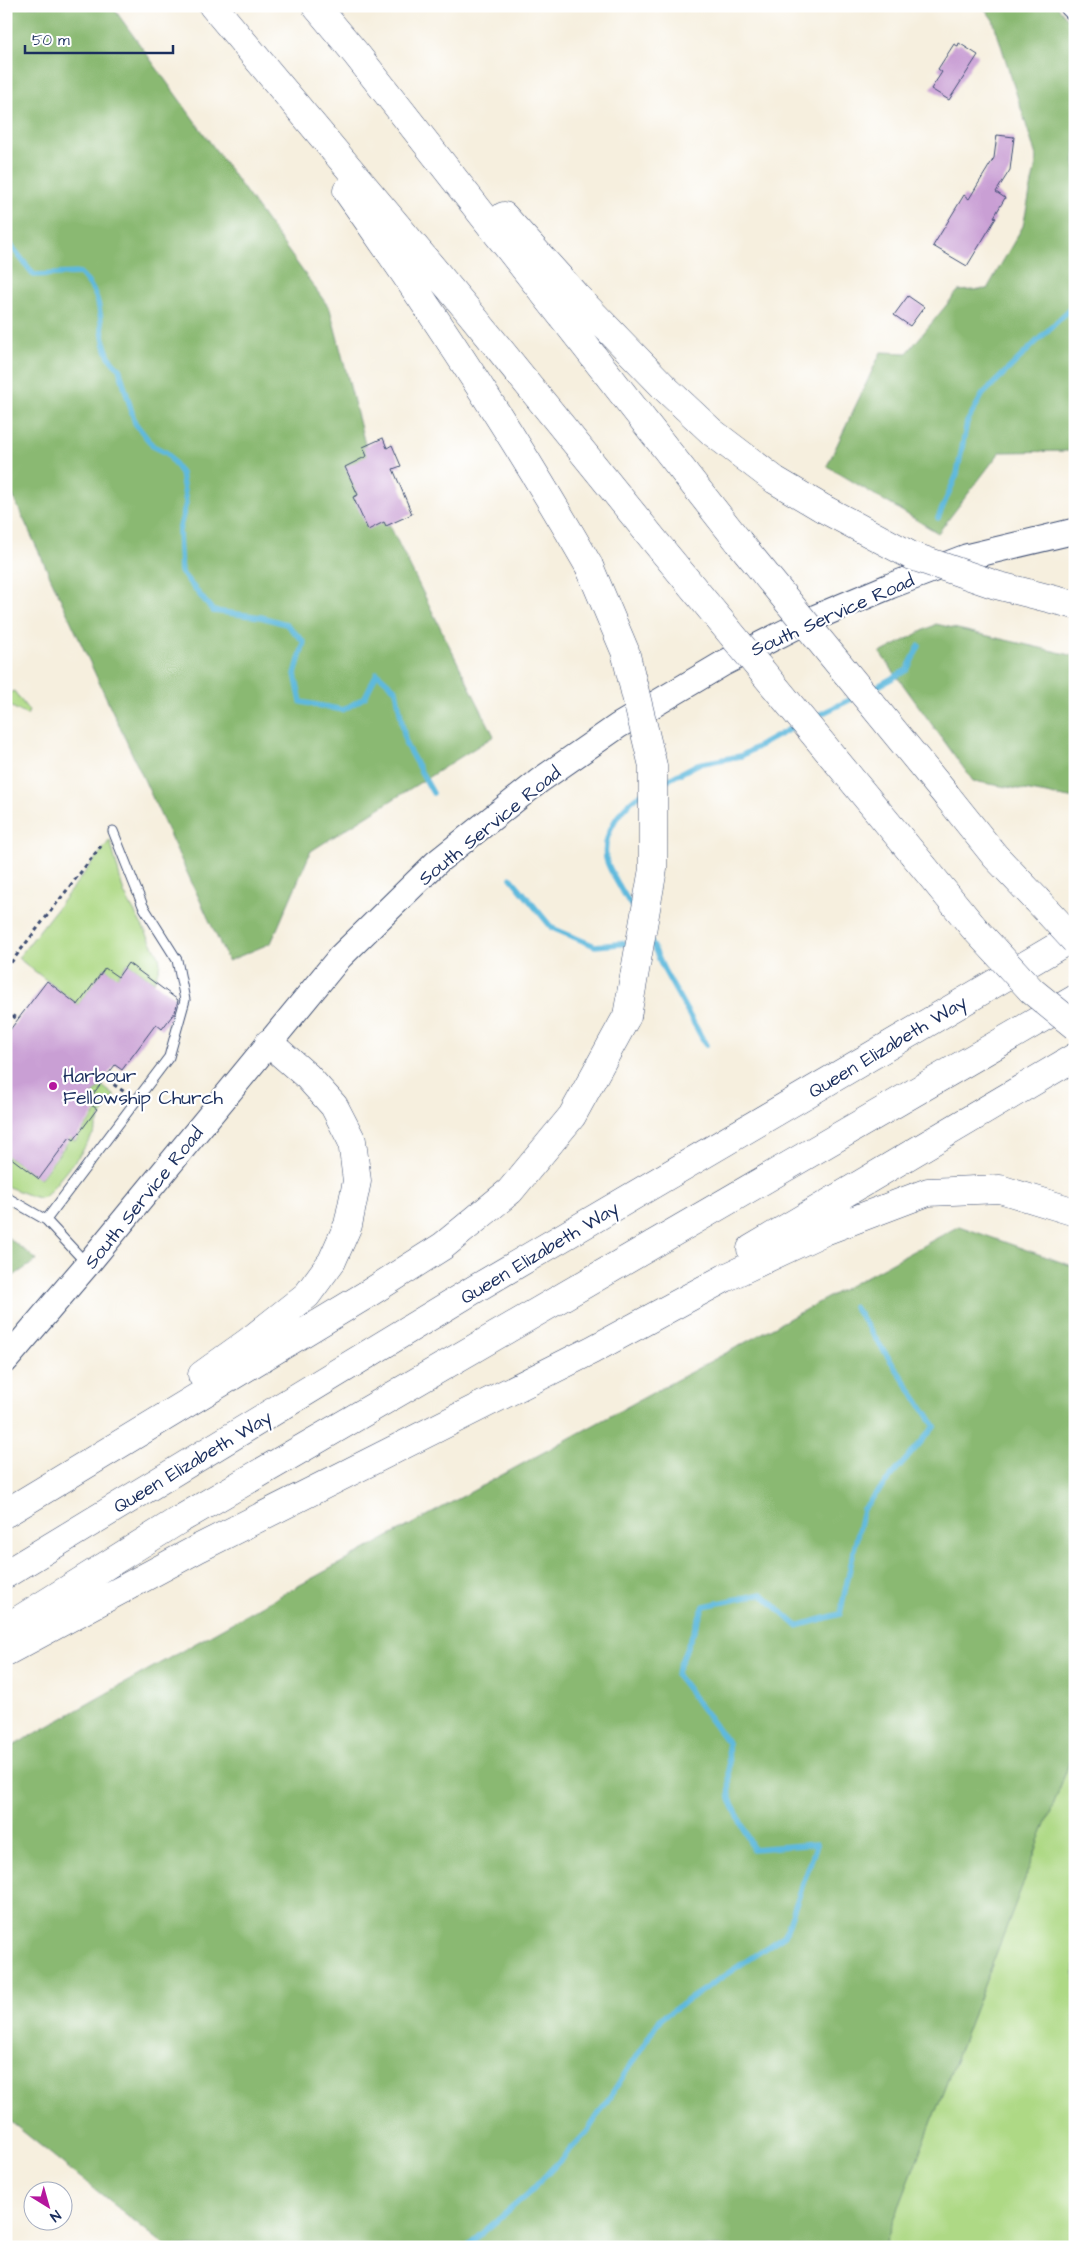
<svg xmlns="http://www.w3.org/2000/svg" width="1081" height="2253" viewBox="0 0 1081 2253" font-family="'Architects Daughter',sans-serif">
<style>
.green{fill:#aed985;stroke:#648472}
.forest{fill:#8ab972;stroke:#527468}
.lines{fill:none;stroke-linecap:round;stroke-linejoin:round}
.stream{stroke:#5fb9dd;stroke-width:5.5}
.building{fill:#c99fd4}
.service-casing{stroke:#3c4c71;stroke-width:11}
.tertiary-casing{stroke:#3c4c71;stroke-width:24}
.secondary-casing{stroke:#3c4c71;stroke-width:27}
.motorway-casing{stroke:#3c4c71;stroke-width:29}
.path{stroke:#3c4c71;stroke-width:3;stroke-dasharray:4 4;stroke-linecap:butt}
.service{stroke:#fff;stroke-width:9}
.tertiary{stroke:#fff;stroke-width:22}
.secondary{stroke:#fff;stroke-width:25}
.motorway{stroke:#fff;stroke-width:28}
.motorway-bridge-casing{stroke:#3c4c71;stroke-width:29;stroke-linecap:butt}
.motorway-bridge{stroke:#fff;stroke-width:28}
.poi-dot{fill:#b5179e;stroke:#fff;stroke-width:2}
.labels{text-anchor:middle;stroke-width:4.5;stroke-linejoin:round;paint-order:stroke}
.street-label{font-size:19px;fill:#1b2f5e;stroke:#fff}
.poi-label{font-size:19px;fill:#1b2f5e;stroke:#fff;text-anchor:start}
</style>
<rect width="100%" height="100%" fill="#fff"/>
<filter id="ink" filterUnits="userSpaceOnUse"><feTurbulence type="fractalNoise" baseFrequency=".02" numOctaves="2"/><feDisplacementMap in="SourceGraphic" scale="10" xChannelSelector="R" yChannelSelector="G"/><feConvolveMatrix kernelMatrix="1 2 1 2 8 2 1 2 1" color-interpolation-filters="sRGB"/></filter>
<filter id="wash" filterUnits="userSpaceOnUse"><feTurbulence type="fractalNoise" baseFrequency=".0096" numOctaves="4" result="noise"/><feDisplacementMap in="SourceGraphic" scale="20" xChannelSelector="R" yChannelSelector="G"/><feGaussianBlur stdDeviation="1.12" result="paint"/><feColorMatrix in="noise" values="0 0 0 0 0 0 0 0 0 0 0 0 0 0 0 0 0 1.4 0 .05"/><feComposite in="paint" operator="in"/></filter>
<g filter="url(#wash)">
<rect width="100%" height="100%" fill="#f6efde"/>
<path class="green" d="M14 691 29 711 27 715 6 704V694Z
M110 840 124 893 159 956 160 964 154 982 128 963 117 977 105 968 78 1005 18 958Z
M101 1085 115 1096 100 1117 95 1131 81 1153 45 1197 39 1198 31 1196 6 1186V1155L40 1179 71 1138 75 1141 98 1110 88 1101Z
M1075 1748V2247H891L886 2241Z"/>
<path class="forest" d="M6 6H112L330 309 382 510 494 736 311 851 271 943 228 961 6 481Z
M983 6H1057L1075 27V451L1000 452 938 533 827 466 881 352 907 353 958 291 987 289 1023 226 1037 159 993 20Z
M936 624 1075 656V799L973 781 880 653Z
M959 1226 1075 1267V1748L886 2241 891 2247H167L6 2118V1750L267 1603Z
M6 1236 37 1260 6 1281Z"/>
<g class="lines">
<path class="stream" d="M6 239 34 275 80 273C88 282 93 288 97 299 104 321 99 354 119 368L135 423 153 446 167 453 181 473 186 503 179 531 181 572 213 611 261 617 286 624 304 642 295 674 301 702 343 710 365 697 377 673 396 690 406 745 433 793
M938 518 957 474 967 422 983 394 1075 304
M871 690 907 670 919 646
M810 719 856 697
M662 783 698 764 741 756 797 725
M511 878 552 928 595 946 631 943
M635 912C628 900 608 870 606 858 602 832 623 803 645 792
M651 941 664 970 706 1045
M466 2247 529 2193 587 2132 661 2018 785 1935 817 1844 753 1849 730 1799 728 1743 676 1674 704 1606 762 1594 797 1626 840 1614 863 1509 935 1426 854 1307"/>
</g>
<g id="blocks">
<path class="building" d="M959 43 978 55 949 100 931 89 942 72 938 69 954 44 958 46Z
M997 135 1014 137 1010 170 996 192 1005 198 994 217 996 218 967 266 933 246 964 195 969 199 994 158Z
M908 296 924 307 910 326 894 315Z
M383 438 387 448 392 445 401 466 393 469 412 514 386 526 384 522 368 530 353 497 358 495 345 467 367 456 363 447Z
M128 963 178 1000 175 1012 162 1029 156 1024 122 1070 115 1065 87 1102 97 1109 74 1140 70 1137 39 1179 6 1154V1035L47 981 78 1005 105 968 118 977Z"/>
</g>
</g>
<g filter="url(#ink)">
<use href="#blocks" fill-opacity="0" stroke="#3c4c71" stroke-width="1"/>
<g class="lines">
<defs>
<path id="service" d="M6 1197 46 1220 87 1264
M46 1220 169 1057 185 1000 177 960 143 906 113 831"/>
<path id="tertiary" d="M1071 6 1075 10"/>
<path id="secondary" d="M6 1360 87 1265 340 957 437 862 539 781 618 726 724 663 807 621 890 586 966 557 1075 531"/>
<path id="motorway" d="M213 6 471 314 662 550
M316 6 357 55 739 542
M347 191C433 312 515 437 589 566
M504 216 576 296 666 389 712 432 775 480 824 509
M947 796 995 856 1036 899
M914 855 974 928
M751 1249 1075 1057
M202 1375 248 1342 307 1295 332 1261 348 1225 357 1181 352 1141 334 1106 307 1076 269 1043
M6 1513 366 1295 443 1246 510 1191 572 1116 627 1016
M6 1574 475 1289 1075 936
M6 1628 179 1520 1075 999
M6 1652 199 1548 592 1350 725 1278 825 1231 928 1192 1000 1189 1075 1212"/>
</defs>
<use href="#service" class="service-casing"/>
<use href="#tertiary" class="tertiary-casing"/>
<use href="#secondary" class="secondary-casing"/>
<use href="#motorway" class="motorway-casing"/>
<path class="path" d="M6 969 101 846
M6 1011 17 1019
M107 1080 126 1093"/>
<use href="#service" class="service"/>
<use href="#tertiary" class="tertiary"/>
<use href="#secondary" class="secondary"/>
<use href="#motorway" class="motorway"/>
<defs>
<path id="motorway-bridge" d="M824 509 912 556 996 585 1075 605
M739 542 947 796
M662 550 914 855
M589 566 625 651 653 766V869L627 1016
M1036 899 1075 941
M974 928 1032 991 1075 1026"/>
</defs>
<use href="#motorway-bridge" class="motorway-bridge-casing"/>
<use href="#motorway-bridge" class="motorway-bridge"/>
</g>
</g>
<circle class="poi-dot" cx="53" cy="1086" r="5"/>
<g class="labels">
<g class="street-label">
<text transform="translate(832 614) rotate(-24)" y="7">South Service Road</text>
<text transform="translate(489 825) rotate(-39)" y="7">South Service Road</text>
<text transform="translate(887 1046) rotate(-31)" y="7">Queen Elizabeth Way</text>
<text transform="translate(143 1197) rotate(-51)" y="7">South Service Road</text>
<text transform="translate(539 1252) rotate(-31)" y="7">Queen Elizabeth Way</text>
<text transform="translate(192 1461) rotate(-31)" y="7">Queen Elizabeth Way</text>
</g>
<g class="poi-label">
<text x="63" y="1082">Harbour<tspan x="63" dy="22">Fellowship Church</tspan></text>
</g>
</g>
<rect width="1081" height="2253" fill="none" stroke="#fff" stroke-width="25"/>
<g transform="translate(48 2206) rotate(143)"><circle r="24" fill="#ffffff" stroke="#a4acbf"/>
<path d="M0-4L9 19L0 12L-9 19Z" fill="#b5179e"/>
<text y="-8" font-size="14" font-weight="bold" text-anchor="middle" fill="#1b2f5e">N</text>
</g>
<path d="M25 45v8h148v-8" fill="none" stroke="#1b2f5e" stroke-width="2.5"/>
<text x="32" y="45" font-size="15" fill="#1b2f5e" stroke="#ffffff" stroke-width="4" paint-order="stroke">50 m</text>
</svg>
